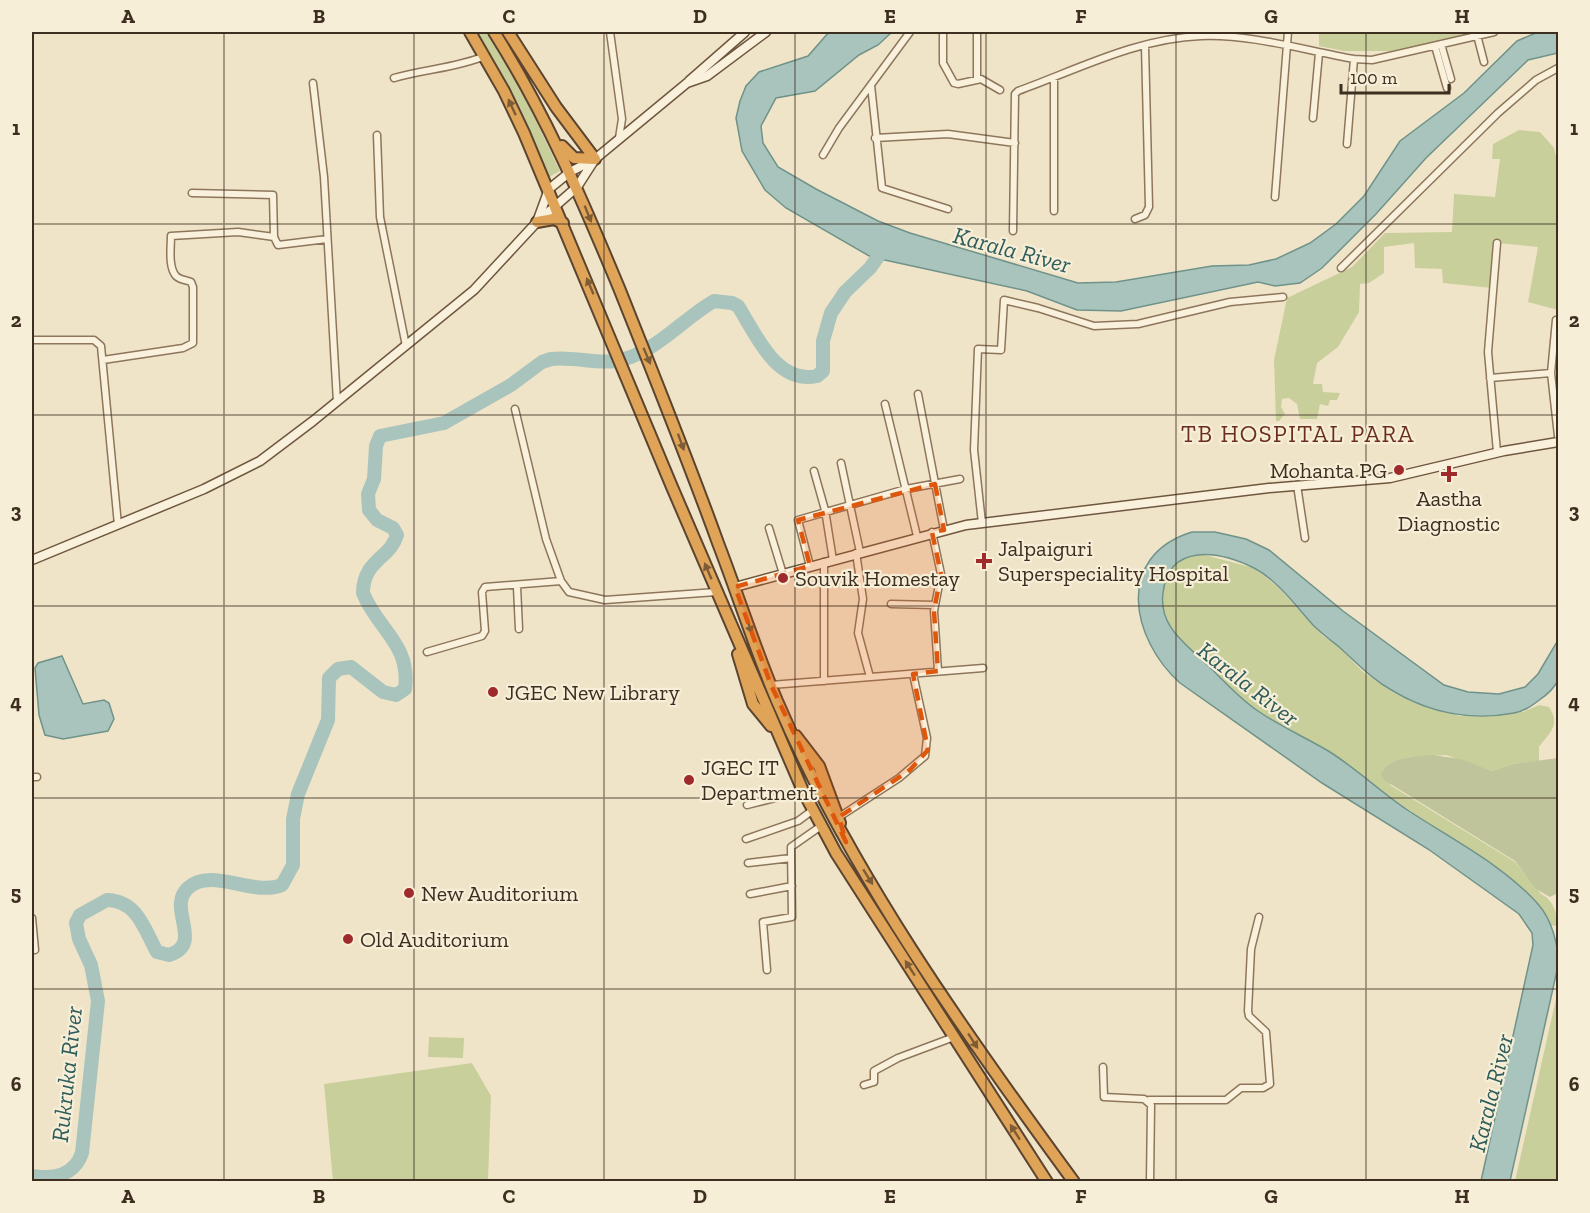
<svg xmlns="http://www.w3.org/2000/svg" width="1590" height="1213" viewBox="0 0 1590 1213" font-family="'Zilla Slab',serif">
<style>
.green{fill:#c9cf9b}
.cemetery{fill:#bfc49a}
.water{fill:#a9c4bc;stroke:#6f938a;stroke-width:1.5}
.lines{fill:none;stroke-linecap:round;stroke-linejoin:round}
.river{stroke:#a9c4bc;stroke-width:14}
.street-casing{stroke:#8d765c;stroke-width:9}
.secondary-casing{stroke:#6f573f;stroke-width:11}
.highway-casing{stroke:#5b4430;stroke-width:14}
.street{stroke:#faf1dc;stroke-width:6}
.secondary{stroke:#faf1dc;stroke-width:8}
.highway{stroke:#e0a458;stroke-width:10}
.oneway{fill:#7e5d36}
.marked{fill:#df570d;fill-opacity:0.2;stroke:#df570d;stroke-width:4.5;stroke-dasharray:12 8;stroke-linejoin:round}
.grid{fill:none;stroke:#3d2e20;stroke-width:1.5;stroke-opacity:0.55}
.poi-dot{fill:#9e2a2b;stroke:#f7eed8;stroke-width:2}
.labels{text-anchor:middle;stroke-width:4.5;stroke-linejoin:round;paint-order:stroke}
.poi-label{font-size:22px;fill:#3d2e20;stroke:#f7eed8;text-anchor:start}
.water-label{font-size:24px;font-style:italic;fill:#2f5d5a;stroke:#f7eed8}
.neighbourhood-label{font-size:24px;letter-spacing:1.5px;fill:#6b2e1e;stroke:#f7eed8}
.neatline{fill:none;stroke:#3d2e20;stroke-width:2}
.grid-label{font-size:20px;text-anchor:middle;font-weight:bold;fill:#3d2e20}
</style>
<rect width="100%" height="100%" fill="#f0e4c8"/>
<path class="green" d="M474 32H488L510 66 560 171 549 177 499 72Z
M1319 32H1486L1391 51H1344L1319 46Z
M1519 130 1540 132 1554 148 1558 165V310L1528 302 1538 247 1498 243 1492 288 1443 283 1442 269 1415 268 1414 243 1384 247V273L1369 283 1360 284 1359 312 1338 347 1317 363 1313 384H1322L1323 392 1340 393 1337 400H1330L1328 406 1320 404 1317 419H1300L1297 404 1289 398 1282 399 1281 407 1285 414 1279 421H1276L1274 360 1287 298 1352 267 1385 233 1452 232 1454 194 1495 197 1500 159H1492L1493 144Z
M1197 553 1254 568 1277 586 1323 636 1338 646 1363 672 1394 693 1460 716 1523 712 1539 705 1549 707C1561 725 1550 732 1539 747V761L1513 764 1492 771 1446 755 1405 758 1390 785 1515 862 1541 894C1558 902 1558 923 1558 938L1556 926 1550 925 1539 905 1331 753 1259 712 1232 691 1180 640 1165 620 1161 608 1163 588 1171 569 1180 559Z
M1558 990V1181H1515Z
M429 1037 464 1038 463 1058 428 1057Z
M472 1063 491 1096 488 1181H333L324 1084Z"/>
<path class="cemetery" d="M1432 755 1461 759 1492 771 1513 764 1558 758V893L1550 897 1536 889 1515 861 1384 780 1381 774C1390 756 1415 757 1432 755Z"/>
<path class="water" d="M829 32H892L878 45 859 55 815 91 776 98 761 126 763 143 778 167 816 189 878 221 910 233 1078 283 1116 282 1212 266 1249 265 1276 259 1310 243 1336 224 1364 196 1400 141 1464 93 1517 41 1538 32H1558V53L1528 60 1426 158 1376 214 1322 268 1300 283 1275 286 1258 282 1121 311 1077 310 1027 291 871 257 786 208 765 190 742 151 736 118 740 101 746 86 759 72 808 56Z
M1192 532H1215L1246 539 1269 550 1343 611 1444 685 1468 692 1499 694 1525 687 1538 674 1558 640C1559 672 1567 681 1538 701 1530 707 1524 711 1514 713 1472 721 1430 713 1393 691 1371 679 1356 662 1338 646 1329 639 1321 633 1313 625 1296 606 1277 580 1254 568 1219 551 1169 542 1163 593 1159 624 1181 640 1202 660 1221 677 1237 697 1258 711 1281 727 1307 738 1330 752 1358 770 1382 793 1409 811 1453 840 1503 865 1538 904 1552 920 1559 946 1558 966L1510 1181H1481L1533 945 1532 933 1519 914 1428 849 1322 783 1180 683C1131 639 1114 556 1192 532Z
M62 656 83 704 104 700 109 703 114 719 108 731 63 739 45 735 39 715 35 668 38 663Z"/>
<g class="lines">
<path class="river" d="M32 1176C54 1179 74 1176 82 1153L98 1001 91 965 79 939 76 923 80 915 107 900C138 901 144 929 157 952L169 955C205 944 166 908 188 888 211 866 253 897 282 885L293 865V819L298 794 328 720 329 678 338 669 351 667 383 692 396 695 405 689C411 644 377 629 363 593 363 560 390 559 397 535L393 528 377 520 369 510 368 494 374 479 376 446 380 436 444 423 511 385 542 362 551 359C572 356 595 364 616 361 655 354 681 320 714 301L732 303 738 306C756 334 776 385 817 376L823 371V341L831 313 845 292 870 268 887 244"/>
<defs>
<path id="street" d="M610 32 622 119 619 138
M943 32V63L954 83 958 84 981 79 1000 90
M1477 35 1484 62
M1441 44 1451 79
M1435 46 1447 88
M394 78C425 69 456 68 485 56
M977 79V32
M313 83 324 177 337 402
M871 85 882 188 948 209
M1313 118 1319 53
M377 135 380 217 406 346
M875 138 948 134 1015 143
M1347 144 1354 59
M823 155 839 128 910 32
M192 193 273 195 274 237 278 245 327 239
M1275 197 1288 32
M1054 211V78
M1135 219 1145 215 1149 207 1145 46
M1013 231 1015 94 1018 91C1076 70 1138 38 1201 36 1252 34 1303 50 1354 59L1372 60 1494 32
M1341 268 1498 113 1536 80 1558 68
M1556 320 1551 373 1558 436
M32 340H94L101 346 118 525
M103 360 183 348 193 343V287L191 282C186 280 180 280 176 276 168 267 171 247 171 236L238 232 274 237
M1490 378 1551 373
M918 394 944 530
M885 404 917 536
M515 409 546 539 561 581
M1497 452 1488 352 1497 243
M841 463 860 552
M814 471 825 510 833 560
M1297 485 1305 538
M982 523 974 450 978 349 1001 350 1004 300 1038 308 1094 326 1138 324 1230 302 1283 297
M769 528 783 574
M932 532 941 574 934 611 938 671
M856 553 863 599 858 633 870 677
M810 566 798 520 906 489 960 479
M517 587 519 629
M891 604 934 605
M427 652 482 636 485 631 482 592 485 587 561 581 569 592 605 600 716 592
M824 681V562
M771 685 983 668
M32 777H37
M747 805 803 791
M839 817 899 778 925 756 927 738 913 674
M746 839 798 821 813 810
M748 863 791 858
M750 894 792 886
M32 918 35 950H32
M767 970 763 922 792 917 791 847 821 826
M1103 1067 1104 1097 1144 1099 1151 1105 1150 1182
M864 1085 874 1082V1071L898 1058 954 1037
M1149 1100H1226L1241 1088H1263L1270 1084 1266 1032 1249 1016 1248 1011 1251 949 1259 917"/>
<path id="secondary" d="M689 81 745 32
M595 159 687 83 707 76 766 32
M32 560 204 489 260 461 313 421 474 290 537 222 577 187 595 159 570 172 549 189 537 222
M735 587 966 525 1269 488 1390 478 1504 451 1558 442"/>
<path id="highway" d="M470 32 504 91 524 133 672 487 803 791 836 853 1047 1182
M494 32C545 113 582 199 619 288 653 373 687 457 718 543 738 595 755 649 777 701 850 872 964 1032 1074 1182
M508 32 556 107 595 159 574 158 562 146
M537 222 554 219 563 223
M738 654 753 704 771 726
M796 736 819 766 840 823"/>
</defs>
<use href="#street" class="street-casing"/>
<use href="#secondary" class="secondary-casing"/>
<use href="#highway" class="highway-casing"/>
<use href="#street" class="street"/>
<use href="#secondary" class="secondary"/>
<use href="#highway" class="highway"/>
</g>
<defs><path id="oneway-solid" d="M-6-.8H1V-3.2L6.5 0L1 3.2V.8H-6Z" transform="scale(1.5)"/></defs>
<g class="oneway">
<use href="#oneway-solid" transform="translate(512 107) rotate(-115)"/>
<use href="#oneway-solid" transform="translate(588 214) rotate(68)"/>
<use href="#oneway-solid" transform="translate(590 286) rotate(-113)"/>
<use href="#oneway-solid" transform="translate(647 356) rotate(67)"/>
<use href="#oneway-solid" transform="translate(681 442) rotate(70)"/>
<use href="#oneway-solid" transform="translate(708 571) rotate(-113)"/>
<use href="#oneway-solid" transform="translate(749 625) rotate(70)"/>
<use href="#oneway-solid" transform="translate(868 877) rotate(58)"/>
<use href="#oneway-solid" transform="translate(910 968) rotate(-123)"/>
<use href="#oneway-solid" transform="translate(973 1041) rotate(57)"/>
<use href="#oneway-solid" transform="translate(1015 1132) rotate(-123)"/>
</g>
<path class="marked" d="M935 484 944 530 932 532 941 574 934 611 938 671 913 674 928 750 910 770 839 817 846 842 771 685 735 587 810 566 798 520Z"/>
<path class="grid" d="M224 32V1182M414 32V1182M604 32V1182M795 32V1182M986 32V1182M1176 32V1182M1366 32V1182M32 224H1558M32 415H1558M32 606H1558M32 798H1558M32 989H1558"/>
<g class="poi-dot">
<circle cx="1399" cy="470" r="6"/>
<path d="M1446 465h6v6h6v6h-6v6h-6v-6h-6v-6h6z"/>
<path d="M981 552h6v6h6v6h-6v6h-6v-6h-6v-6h6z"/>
<circle cx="783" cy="578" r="6"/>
<circle cx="493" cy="692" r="6"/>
<circle cx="689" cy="780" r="6"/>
<circle cx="409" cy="893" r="6"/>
<circle cx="348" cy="939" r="6"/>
</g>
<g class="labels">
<g class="poi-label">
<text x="1387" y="478" text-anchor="end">Mohanta PG</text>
<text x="1449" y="506" text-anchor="middle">Aastha<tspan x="1449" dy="25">Diagnostic</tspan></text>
<text x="998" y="556">Jalpaiguri<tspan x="998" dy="25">Superspeciality Hospital</tspan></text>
<text x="795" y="586">Souvik Homestay</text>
<text x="505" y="700">JGEC New Library</text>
<text x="701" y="775">JGEC IT<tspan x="701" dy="25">Department</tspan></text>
<text x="421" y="901">New Auditorium</text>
<text x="360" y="947">Old Auditorium</text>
</g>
<g class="water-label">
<text transform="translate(1012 250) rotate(15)" y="8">Karala River</text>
<text transform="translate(1248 684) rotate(38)" y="8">Karala River</text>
<text transform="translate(67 1074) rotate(-84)" y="8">Rukruka River</text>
<text transform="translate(1491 1093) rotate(-76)" y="8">Karala River</text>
</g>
<g class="neighbourhood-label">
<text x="1298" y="442">TB HOSPITAL PARA</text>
</g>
</g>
<rect width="1590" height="1213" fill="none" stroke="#f7eed8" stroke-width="66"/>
<path d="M1341 84v9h108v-9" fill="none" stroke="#3d2e20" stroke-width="3"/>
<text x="1350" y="84" font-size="18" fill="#3d2e20" stroke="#f7eed8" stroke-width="4.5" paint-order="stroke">100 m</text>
<rect x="33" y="33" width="1524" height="1147" class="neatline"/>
<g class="grid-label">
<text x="128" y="23">A</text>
<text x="319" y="23">B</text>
<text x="509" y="23">C</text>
<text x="700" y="23">D</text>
<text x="890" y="23">E</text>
<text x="1081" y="23">F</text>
<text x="1271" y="23">G</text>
<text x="1462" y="23">H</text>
<text x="16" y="135">1</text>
<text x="1574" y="135">1</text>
<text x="16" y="327">2</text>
<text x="1574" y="327">2</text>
<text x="16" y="518">3</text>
<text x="1574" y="518">3</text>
<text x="16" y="709">4</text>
<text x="1574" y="709">4</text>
<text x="16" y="900">5</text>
<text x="1574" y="900">5</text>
<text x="16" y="1091">6</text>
<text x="1574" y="1091">6</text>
<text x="128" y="1203">A</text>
<text x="319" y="1203">B</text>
<text x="509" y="1203">C</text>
<text x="700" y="1203">D</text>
<text x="890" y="1203">E</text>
<text x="1081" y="1203">F</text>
<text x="1271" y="1203">G</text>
<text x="1462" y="1203">H</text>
</g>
</svg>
